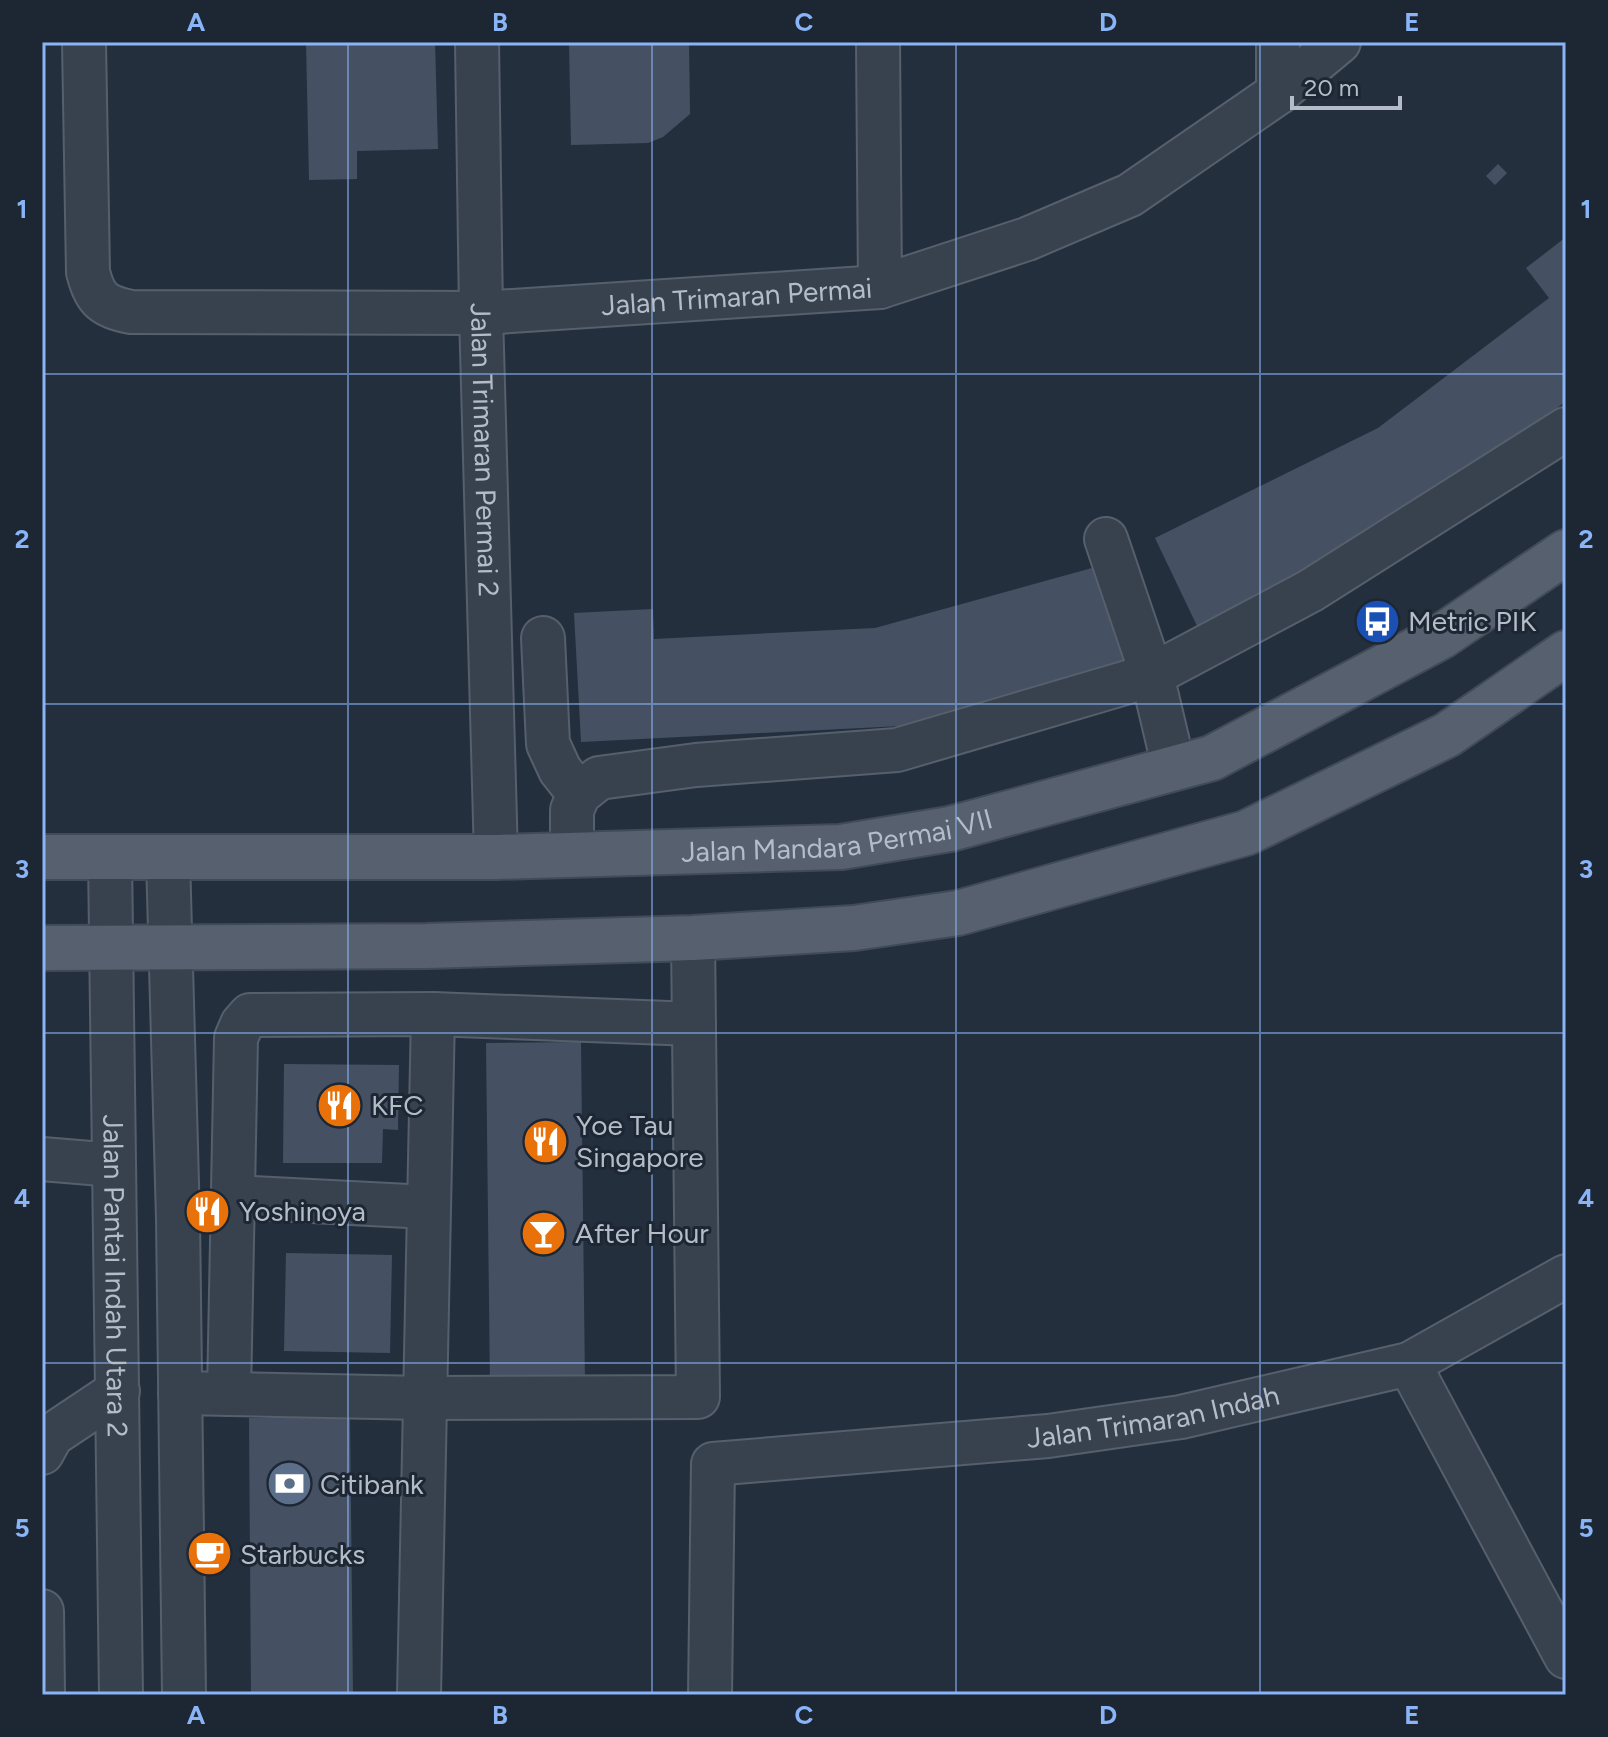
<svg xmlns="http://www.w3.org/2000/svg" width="1608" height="1737" viewBox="0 0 1608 1737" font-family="Figtree,sans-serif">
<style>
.building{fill:#455162}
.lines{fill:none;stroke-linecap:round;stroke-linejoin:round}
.minor-casing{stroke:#565f6c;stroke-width:46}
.major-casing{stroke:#414a57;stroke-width:48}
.minor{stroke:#38414e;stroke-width:42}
.major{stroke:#56606e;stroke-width:44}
.grid{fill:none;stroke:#8ab4f8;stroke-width:2;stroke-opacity:0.55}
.labels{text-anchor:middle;stroke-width:6;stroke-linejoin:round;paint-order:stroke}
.street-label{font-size:28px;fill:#b4bcc9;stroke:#1d2633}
.poi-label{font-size:28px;fill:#b4bcc9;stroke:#1d2633;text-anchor:start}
.neatline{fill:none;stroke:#8ab4f8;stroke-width:3}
.grid-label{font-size:26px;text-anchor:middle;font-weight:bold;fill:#8ab4f8}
</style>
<rect width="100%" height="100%" fill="#242f3e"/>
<path class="building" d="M306 42H435L438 149 357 151V179L309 180Z
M569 42H689L690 114 663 137 648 143 571 145Z
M1498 164 1507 173 1495 185 1486 176Z
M1566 237V401L1427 513 1198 628 1155 538 1378 428 1549 298 1526 268Z
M1103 565 1131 663 901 726 581 742 574 613 653 609 654 639 875 628Z
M581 1042 585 1385 490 1386 486 1043Z
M284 1064 399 1065 398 1130 383 1129 382 1163H283Z
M286 1253 392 1255 390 1353 284 1351Z
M350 1416 353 1695H251L249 1418Z"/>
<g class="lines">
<defs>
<g id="minor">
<path id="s1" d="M84 42 88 272C95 300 103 306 131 312L481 313 880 287 1027 239 1130 195 1278 93 1339 42"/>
<path id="s2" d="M477 42 481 313 496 857"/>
<path d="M878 42 880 287"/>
<path d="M1278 42V93"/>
<path d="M1106 539 1152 675 1174 768"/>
<path d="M543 638 548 744 560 770 579 794"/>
<path d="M572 854V810L579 794 599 778 696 765 897 750 1152 675 1310 591 1566 429"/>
<path id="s3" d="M110 858 121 1695"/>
<path d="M168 858 178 1219 184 1695"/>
<path d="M42 1159 114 1165"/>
<path d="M234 1197 428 1207"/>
<path d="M1409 1364 1566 1657"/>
<path d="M180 1393 424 1398 698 1397 693 938"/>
<path d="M229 1394 236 1038 242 1024 250 1015 433 1014 694 1024"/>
<path d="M42 1453 52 1435 118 1391"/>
<path d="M42 1611 43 1695"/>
<path d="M419 1695 433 1014"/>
<path id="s4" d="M710 1695 713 1464 1048 1436 1181 1417 1409 1364 1566 1276"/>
</g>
<g id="major">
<path id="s5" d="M42 857H496L841 847 950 829 1212 758 1442 636 1566 552"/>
<path d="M42 948 426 946 693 938 854 928 958 913 1246 833 1447 735 1566 653"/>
</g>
</defs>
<use href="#minor" class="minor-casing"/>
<use href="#major" class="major-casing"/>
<use href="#minor" class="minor"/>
<use href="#major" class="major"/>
</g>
<path class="grid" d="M348 42V1695M652 42V1695M956 42V1695M1260 42V1695M42 374H1566M42 704H1566M42 1033H1566M42 1363H1566"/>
<defs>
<symbol id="bus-disc" viewBox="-11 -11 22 22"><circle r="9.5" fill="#1a4fb4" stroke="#1d2633"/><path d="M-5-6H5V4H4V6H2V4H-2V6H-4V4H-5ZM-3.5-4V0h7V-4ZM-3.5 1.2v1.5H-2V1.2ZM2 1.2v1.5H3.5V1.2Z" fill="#fff"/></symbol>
<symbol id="restaurant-disc" viewBox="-11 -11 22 22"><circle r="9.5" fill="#e8710a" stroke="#1d2633"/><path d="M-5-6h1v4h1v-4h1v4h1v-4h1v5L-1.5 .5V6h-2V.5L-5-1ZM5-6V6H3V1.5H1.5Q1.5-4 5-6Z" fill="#fff"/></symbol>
<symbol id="bar-disc" viewBox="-11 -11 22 22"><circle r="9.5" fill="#e8710a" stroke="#1d2633"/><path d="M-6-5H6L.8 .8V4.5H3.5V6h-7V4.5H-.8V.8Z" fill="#fff"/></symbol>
<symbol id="bank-disc" viewBox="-11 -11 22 22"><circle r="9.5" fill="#5c6f8a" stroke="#1d2633"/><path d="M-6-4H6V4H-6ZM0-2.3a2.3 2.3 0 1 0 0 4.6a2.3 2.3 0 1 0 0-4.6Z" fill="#fff"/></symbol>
<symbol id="cafe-disc" viewBox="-11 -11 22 22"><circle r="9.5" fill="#e8710a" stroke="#1d2633"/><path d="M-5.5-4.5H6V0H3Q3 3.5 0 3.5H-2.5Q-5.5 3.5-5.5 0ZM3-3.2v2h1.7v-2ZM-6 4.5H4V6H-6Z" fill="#fff"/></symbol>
</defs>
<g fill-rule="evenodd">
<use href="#bus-disc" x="1352" y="596" width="51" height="51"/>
<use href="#restaurant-disc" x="314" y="1080" width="51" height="51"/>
<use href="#restaurant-disc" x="520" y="1116" width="51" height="51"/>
<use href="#restaurant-disc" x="182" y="1186" width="51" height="51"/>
<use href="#bar-disc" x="518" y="1208" width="51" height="51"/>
<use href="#bank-disc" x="264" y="1458" width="51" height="51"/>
<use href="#cafe-disc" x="184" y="1528" width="51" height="51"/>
</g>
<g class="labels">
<g class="street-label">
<text dy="10" stroke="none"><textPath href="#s1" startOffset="900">Jalan Trimaran Permai</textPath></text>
<text dy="10" stroke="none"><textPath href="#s2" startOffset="408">Jalan Trimaran Permai 2</textPath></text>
<text dy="10" stroke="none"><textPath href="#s5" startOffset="796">Jalan Mandara Permai VII</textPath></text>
<text dy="10" stroke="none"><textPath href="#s3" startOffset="418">Jalan Pantai Indah Utara 2</textPath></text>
<text dy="10" stroke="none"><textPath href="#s4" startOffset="674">Jalan Trimaran Indah</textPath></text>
</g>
<g class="poi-label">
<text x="1408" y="631">Metric PIK</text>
<text x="371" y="1115">KFC</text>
<text x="576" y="1135">Yoe Tau<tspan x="576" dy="32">Singapore</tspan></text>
<text x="239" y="1221">Yoshinoya</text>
<text x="575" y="1243">After Hour</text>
<text x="320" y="1494">Citibank</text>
<text x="240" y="1564">Starbucks</text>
</g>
</g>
<rect width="1608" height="1737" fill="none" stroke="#1d2633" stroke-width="88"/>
<path d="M1292 96v12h108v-12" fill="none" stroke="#b4bcc9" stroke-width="4"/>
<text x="1304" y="96" font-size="24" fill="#b4bcc9" stroke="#1d2633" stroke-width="6" paint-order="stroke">20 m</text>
<rect x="44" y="44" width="1520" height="1649" class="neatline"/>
<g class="grid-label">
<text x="196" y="31">A</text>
<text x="500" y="31">B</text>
<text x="804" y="31">C</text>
<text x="1108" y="31">D</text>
<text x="1412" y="31">E</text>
<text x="22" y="218">1</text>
<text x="1586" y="218">1</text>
<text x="22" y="548">2</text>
<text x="1586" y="548">2</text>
<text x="22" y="878">3</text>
<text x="1586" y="878">3</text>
<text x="22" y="1207">4</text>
<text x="1586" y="1207">4</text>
<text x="22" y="1537">5</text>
<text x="1586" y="1537">5</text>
<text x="196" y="1724">A</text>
<text x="500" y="1724">B</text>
<text x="804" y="1724">C</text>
<text x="1108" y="1724">D</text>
<text x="1412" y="1724">E</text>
</g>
</svg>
